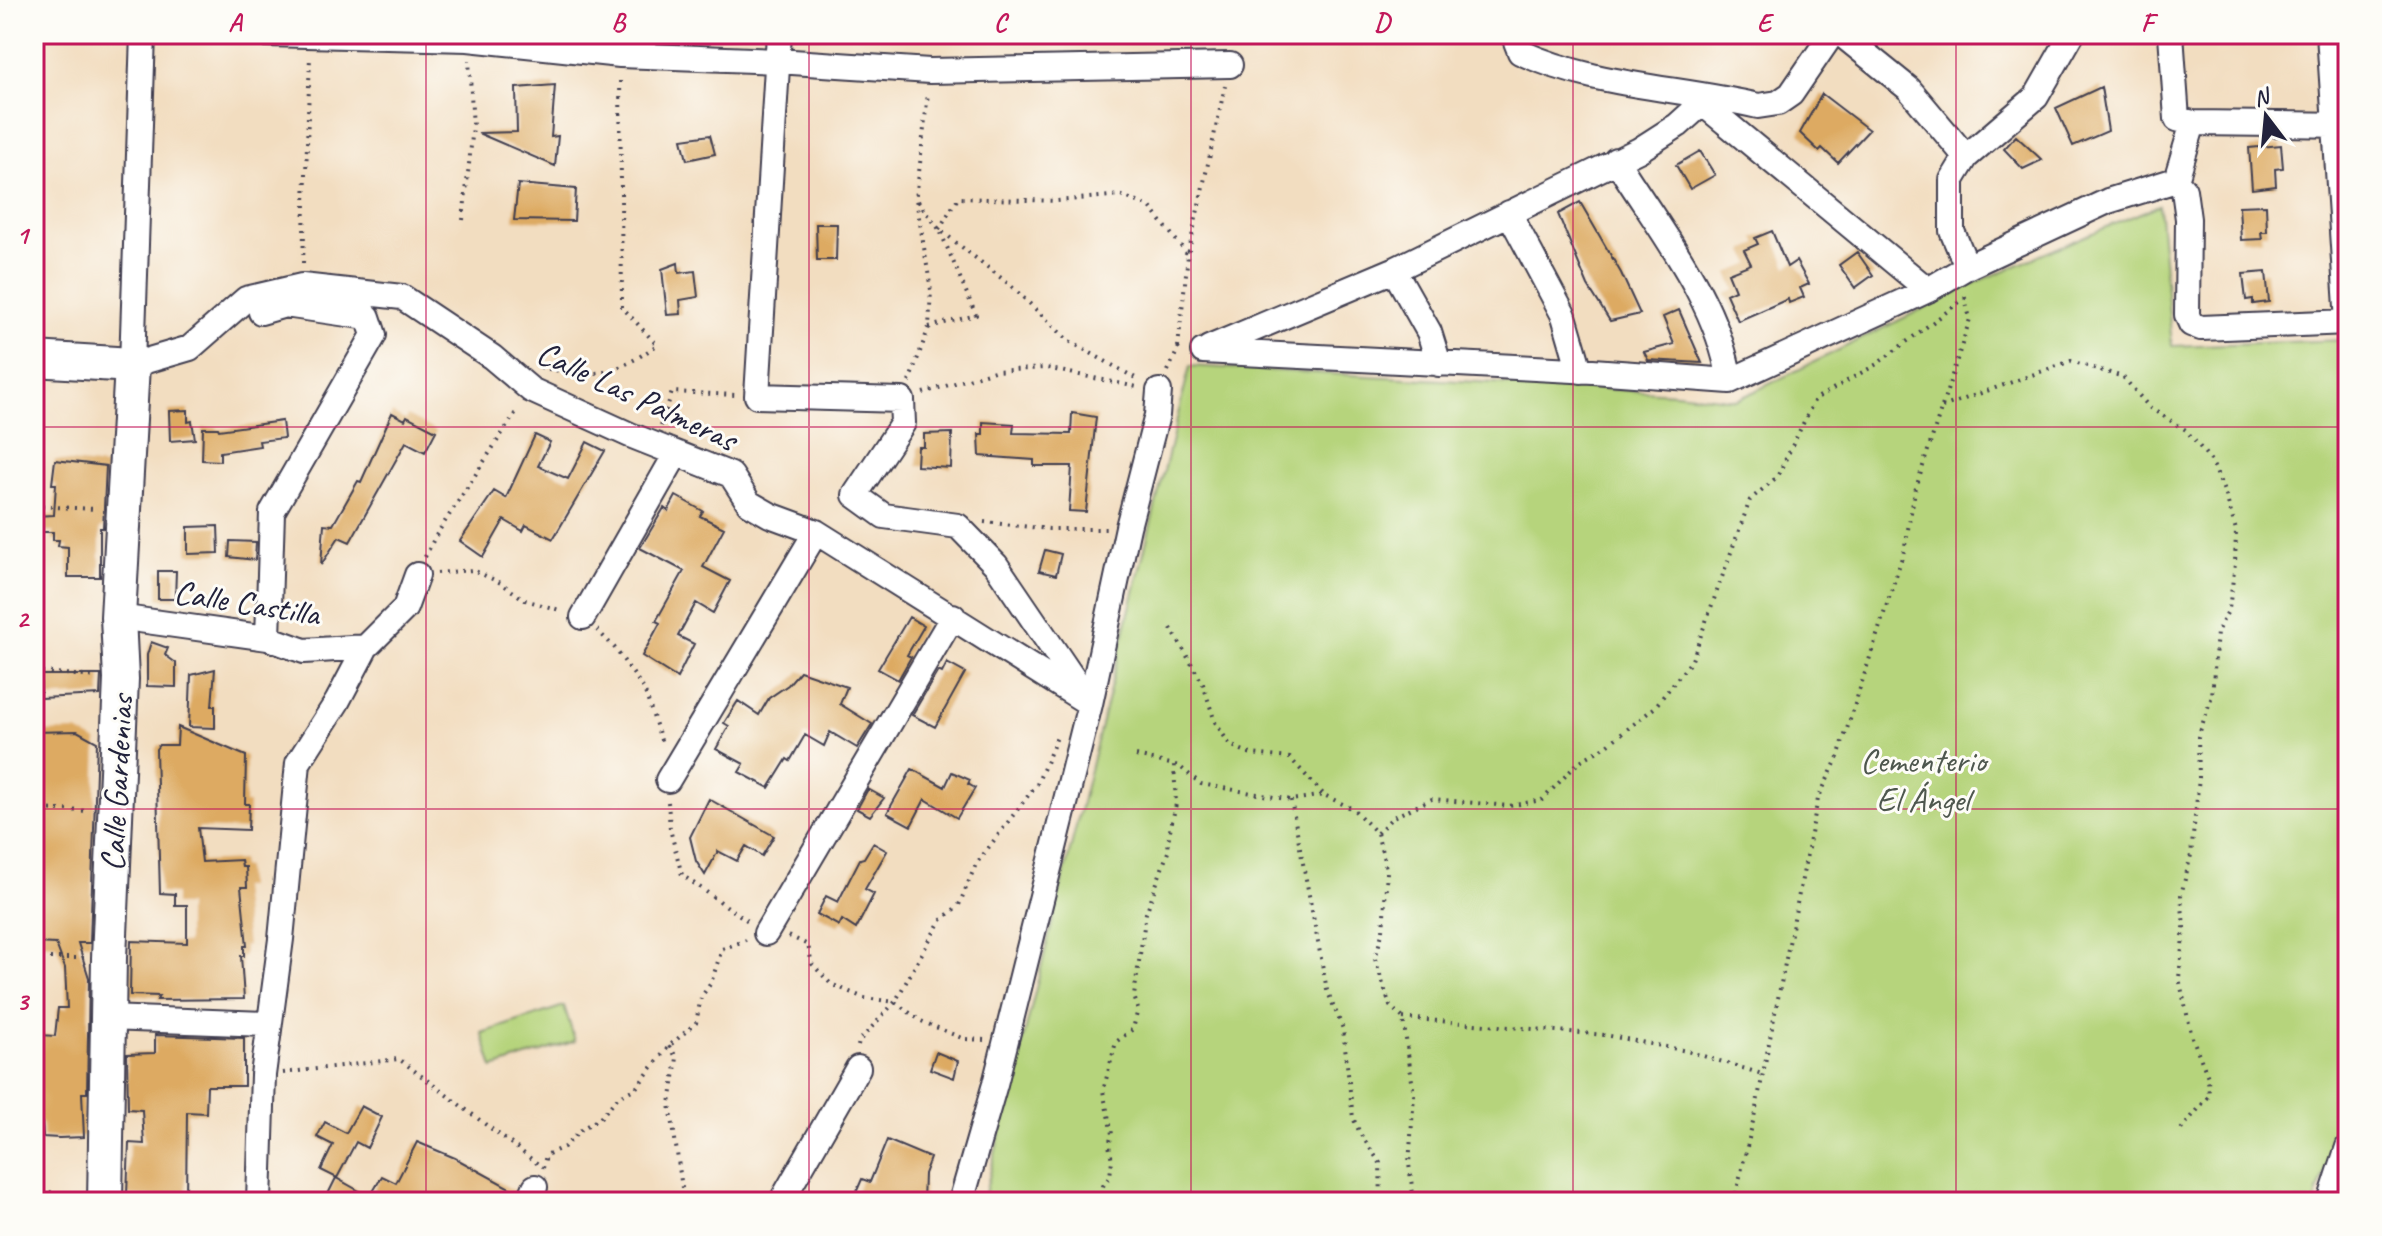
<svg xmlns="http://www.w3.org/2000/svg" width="2382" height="1236" viewBox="0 0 2382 1236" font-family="Caveat,sans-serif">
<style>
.green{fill:#b6d47b;stroke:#6c7b5b;stroke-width:2}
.building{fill:#ddaa62}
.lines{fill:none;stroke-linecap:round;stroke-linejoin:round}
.street-casing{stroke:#413e4f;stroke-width:28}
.secondary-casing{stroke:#413e4f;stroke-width:38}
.path{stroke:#413e4f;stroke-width:4;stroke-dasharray:2 6;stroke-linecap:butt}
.street{stroke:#fff;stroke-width:24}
.secondary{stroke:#fff;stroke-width:34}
.grid{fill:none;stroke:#c2185b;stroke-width:2;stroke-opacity:0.55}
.labels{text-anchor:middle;stroke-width:6;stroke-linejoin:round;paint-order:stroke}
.street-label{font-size:34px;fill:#22223b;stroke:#fdfcf7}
.park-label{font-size:34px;fill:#4e574e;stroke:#fdfcf7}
.neatline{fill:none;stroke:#c2185b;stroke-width:3}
.grid-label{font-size:26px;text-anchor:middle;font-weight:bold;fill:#c2185b}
</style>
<rect width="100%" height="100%" fill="#fdfcf7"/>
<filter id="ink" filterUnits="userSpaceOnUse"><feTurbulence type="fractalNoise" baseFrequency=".0125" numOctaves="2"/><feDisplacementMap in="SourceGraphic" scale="16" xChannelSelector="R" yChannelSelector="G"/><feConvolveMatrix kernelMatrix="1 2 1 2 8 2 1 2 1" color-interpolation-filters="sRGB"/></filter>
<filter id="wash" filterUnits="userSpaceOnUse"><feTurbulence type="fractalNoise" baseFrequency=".006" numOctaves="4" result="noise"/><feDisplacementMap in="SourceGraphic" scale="32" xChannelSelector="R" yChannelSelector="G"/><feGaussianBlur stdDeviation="1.8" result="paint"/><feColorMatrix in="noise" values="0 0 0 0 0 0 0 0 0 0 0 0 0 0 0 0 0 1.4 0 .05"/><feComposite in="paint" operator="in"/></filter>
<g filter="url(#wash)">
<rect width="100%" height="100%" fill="#f2ddc0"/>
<path class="green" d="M2159 205 2172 346 2348 340V1096L2315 1202H983L1190 366 1676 393 1737 400 1977 282Z
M564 1006 575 1041 493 1068 482 1033Z"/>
<g id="blocks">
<path class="building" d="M555 85 551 137 558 136 555 166 478 133 517 132 516 88Z
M2101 87 2108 131 2073 146 2056 108Z
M1822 94 1869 130 1838 163 1822 148 1819 151 1800 133Z
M710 135 715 154 687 160 682 139Z
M2016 136 2042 160 2023 169 2004 149Z
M2281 145 2283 168 2275 169 2276 186 2252 189 2249 148Z
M1700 151 1715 175 1690 189 1676 165Z
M518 184 576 189 574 221 514 220Z
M1580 202 1621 273 1640 314 1610 321 1588 286 1558 214Z
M2266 205 2267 232H2261L2262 239 2241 240 2239 206Z
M816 224H837L836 260H817Z
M1772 231 1787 267 1796 261 1809 284 1800 288 1804 297 1789 303 1788 299 1738 321 1726 294 1735 290 1728 273 1751 264 1744 250 1758 244 1755 238Z
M1857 252 1873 275 1855 288 1839 265Z
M678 263 679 273 695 271 698 297 680 300 681 314 667 315 662 269Z
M2266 272 2269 302 2253 304V299L2246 300 2243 274Z
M1679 310 1702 363 1648 360 1644 352 1674 344 1663 317Z
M188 410V422L192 421 195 439 170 441 169 411Z
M392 413 405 420 407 416 436 431 425 452 406 442 350 542 339 537 321 565 324 524 333 525 358 481 361 482Z
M1072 413 1096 417 1086 512 1069 511 1072 466H1034V460L980 456 979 434H983V422L1014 424 1013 433 1071 434Z
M282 421 284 438 259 441 260 446 220 452V461L202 460 203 428H218L219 430Z
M952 433 951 468 917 466 918 447H924V434Z
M535 435 550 442 538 466 568 479 587 442 605 451 553 539 526 525 523 531 504 520 483 557 460 541 494 491 506 498Z
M55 460 106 466 103 528H100V577H68V547L58 546 59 540H53V532H34V516L54 515 56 484H52Z
M676 496 703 511 700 516 724 528 703 567 730 581 713 613 696 603 678 636 694 644 677 678 642 656 660 623 656 621 684 571 640 548 664 508 668 511Z
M218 526 219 553 188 554V527Z
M230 541 256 542 255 560 229 557Z
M1045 550 1061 554 1056 575 1039 571Z
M158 571H176L175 599H158Z
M909 617 924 626 907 655 911 657 898 680 878 669Z
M151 642 168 648 165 655 176 663V687L147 686V655Z
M947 663 965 673 935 727 912 715 938 671 942 673Z
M215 669 212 706H215V728L189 727 191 675Z
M800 671 847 687 840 704 872 724 857 748 830 732 824 746 805 735 790 761 787 759 769 788 739 772 744 764 716 749 729 726 724 723 738 701 759 715 769 698 788 685Z
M40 675H101L100 695 41 698Z
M178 727 246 756 245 804H249L248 830 198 828 202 862 241 860 242 867H246L247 887H241L247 946H244V956H241L244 999 157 1000 159 996 130 995 131 941 187 943V905H175V894L160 893 156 749 159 745H177Z
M77 731 97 742 90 943H78L89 978 87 1093H82L84 1137 59 1138 43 1137 42 1123 34 1124V1054L39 1055 41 1035 55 1036 58 1008H67L65 968 56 944 34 943V732Z
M912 769 945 787 952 772 970 780 968 784 975 788 957 818 925 799 911 826 887 813Z
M868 789 884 798 870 816 857 809Z
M709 799 774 836 762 856 746 846 737 861 718 851 705 875 696 861 690 837Z
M873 843 887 851 865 889 874 894 856 929 842 920 839 926 817 914 826 896 838 902 860 859 864 858Z
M155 1035 244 1038V1086H207L206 1113 187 1112 186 1198 127 1195 129 1143 144 1144 142 1110 128 1109 127 1054 155 1053Z
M936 1052 958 1061 954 1078 930 1069Z
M361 1106 382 1117 367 1148 356 1142 337 1178 321 1170 333 1145 317 1137 325 1122 346 1133Z
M887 1140 930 1158 924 1174 923 1202H852L862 1179 870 1182Z
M417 1142 455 1158 517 1192 514 1202H343L328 1194 336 1178 370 1197 382 1176 396 1183Z"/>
</g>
</g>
<g filter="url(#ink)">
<use href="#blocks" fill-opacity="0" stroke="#413e4f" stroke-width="2"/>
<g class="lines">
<defs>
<path id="street" d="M143 34 132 365 190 348 246 299 302 286 402 297 492 357 531 390 630 435 731 475 749 503 770 515 816 532 1090 704
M266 34 468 39 620 55 777 61 930 71 1230 65
M779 34 757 396 902 400 903 423 855 495 884 516 958 526 996 565 1085 696
M1513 34 1520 52C1596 87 1679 87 1758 106L1778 103 1791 94 1832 34
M1841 34 1909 89 1966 157
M2171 34 2177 119 2193 123 2176 180
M2329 34 2348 322
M1702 103 1928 290
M2193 123 2348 125
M1616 160C1659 229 1717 299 1730 381
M1509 213 1564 316 1580 371
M1967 267 1952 231V180L1966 157 2036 97 2072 34
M1394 270 1429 332 1439 364
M261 312 285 305 368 317 374 335 272 512 268 638
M1209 348 1394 270 1639 150 1678 125 1709 97
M1203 351 1593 371 1730 381 1928 290 1967 267 2108 201 2176 180 2184 190 2188 219 2187 315 2191 324 2201 328 2348 322
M118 617 268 638 304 651 366 647
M583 617 676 454
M668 780 816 532
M766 933 953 616
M108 1018 268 1024
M259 1202 263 1075 281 939 298 763 337 702 366 647 405 608 417 575
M529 1202 535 1187
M781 1202 858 1068
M961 1202 995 1084 1090 704 1128 527 1157 415 1159 391
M2330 1202 2348 1147"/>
<path id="secondary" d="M34 359 132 365 118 617 121 679 109 958 105 1202"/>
</defs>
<use href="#street" class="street-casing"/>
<use href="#secondary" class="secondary-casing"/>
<path class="path" d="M930 34V48
M1209 34 1217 45
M918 201 939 229 1010 285 1069 341 1139 380
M463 220 473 127 469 60
M939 229 958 198 1057 201 1120 195 1150 207 1188 255
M303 263 310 56
M929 327 976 315 941 233
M1178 347 1188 255 1225 86
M540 367C593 379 613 376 657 345L622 307 620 76
M1168 371 1179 347
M909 382 929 327 931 290 916 199 928 93
M923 393 994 371 1046 368 1137 387
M1942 407 2071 361 2123 377 2150 408 2186 430 2212 462 2226 496 2236 530 2235 564 2229 609 2217 632 2212 696 2198 737 2199 778 2191 855 2181 895 2184 927 2179 978 2192 1037 2208 1077 2209 1096 2179 1132
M661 426 672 392 735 395
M34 506 96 509
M984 522 1049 529H1107
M425 557 435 537 518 409
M437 573 473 570 501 583 525 600 563 611
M1171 628 1203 684 1215 722 1230 745 1251 754 1290 758 1324 795
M597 630 614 647 644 689 663 746
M34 671 95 677
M1136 756 1179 766 1201 784 1291 800 1324 795 1353 809 1377 833 1387 872 1383 930 1375 959 1390 1006 1403 1018 1414 1095 1409 1164 1414 1202
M1291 800 1327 990 1343 1029 1353 1118 1361 1135 1380 1163 1381 1202
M668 802 670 829 682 875 748 921
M34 809 88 811
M1377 833 1393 817 1432 799 1509 806 1542 800 1580 761 1605 747 1654 708 1692 660 1750 500 1777 477 1815 399 1877 364 1965 298 1970 319 1915 491 1904 551 1838 757 1818 799 1755 1113 1734 1202
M789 936 808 945 812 964 831 984 864 998 895 1002 921 1021 964 1039 986 1040
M34 958H84
M1403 1018 1605 1035 1687 1051 1762 1074
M669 1046 677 1058 670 1104 684 1202
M858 1046 859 1041 895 1002 940 921 959 905 976 864 1037 784 1057 737
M283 1073 399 1059 538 1164
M543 1168 546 1155 564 1147 583 1128 600 1118 618 1097 636 1088 669 1046 696 1023 701 997 711 983 722 949 746 940
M34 1188 78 1199
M34 1194 42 1202
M1100 1202 1103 1186 1110 1176 1112 1160 1109 1145 1112 1134 1103 1091 1116 1042 1133 1029 1138 1009 1134 996 1146 913 1168 852 1169 835 1176 804 1174 765"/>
<use href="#street" class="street"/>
<use href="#secondary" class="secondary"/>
</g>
</g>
<path class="grid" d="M426 34V1202M809 34V1202M1191 34V1202M1573 34V1202M1956 34V1202M34 427H2348M34 809H2348"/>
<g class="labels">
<g class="street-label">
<text transform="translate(637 395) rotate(25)" y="12">Calle Las Palmeras</text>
<text transform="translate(247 602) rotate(9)" y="12">Calle Castilla</text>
<text transform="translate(116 783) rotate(-87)" y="12">Calle Gardenias</text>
</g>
<g class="park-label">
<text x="1923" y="772">Cementerio<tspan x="1923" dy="39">El Ángel</tspan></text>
</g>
</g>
<rect width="2382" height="1236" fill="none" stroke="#fdfcf7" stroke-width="88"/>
<g transform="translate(2266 116) rotate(344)" stroke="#fdfcf7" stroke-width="6" paint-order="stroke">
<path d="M0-6L14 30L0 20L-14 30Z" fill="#22223b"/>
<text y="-12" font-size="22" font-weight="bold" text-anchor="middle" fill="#22223b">N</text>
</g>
<rect x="44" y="44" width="2294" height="1148" class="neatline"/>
<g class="grid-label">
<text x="235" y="31">A</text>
<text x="618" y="31">B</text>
<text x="1000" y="31">C</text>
<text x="1382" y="31">D</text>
<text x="1764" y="31">E</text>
<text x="2147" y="31">F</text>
<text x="22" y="244">1</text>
<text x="22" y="627">2</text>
<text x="22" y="1010">3</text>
</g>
</svg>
